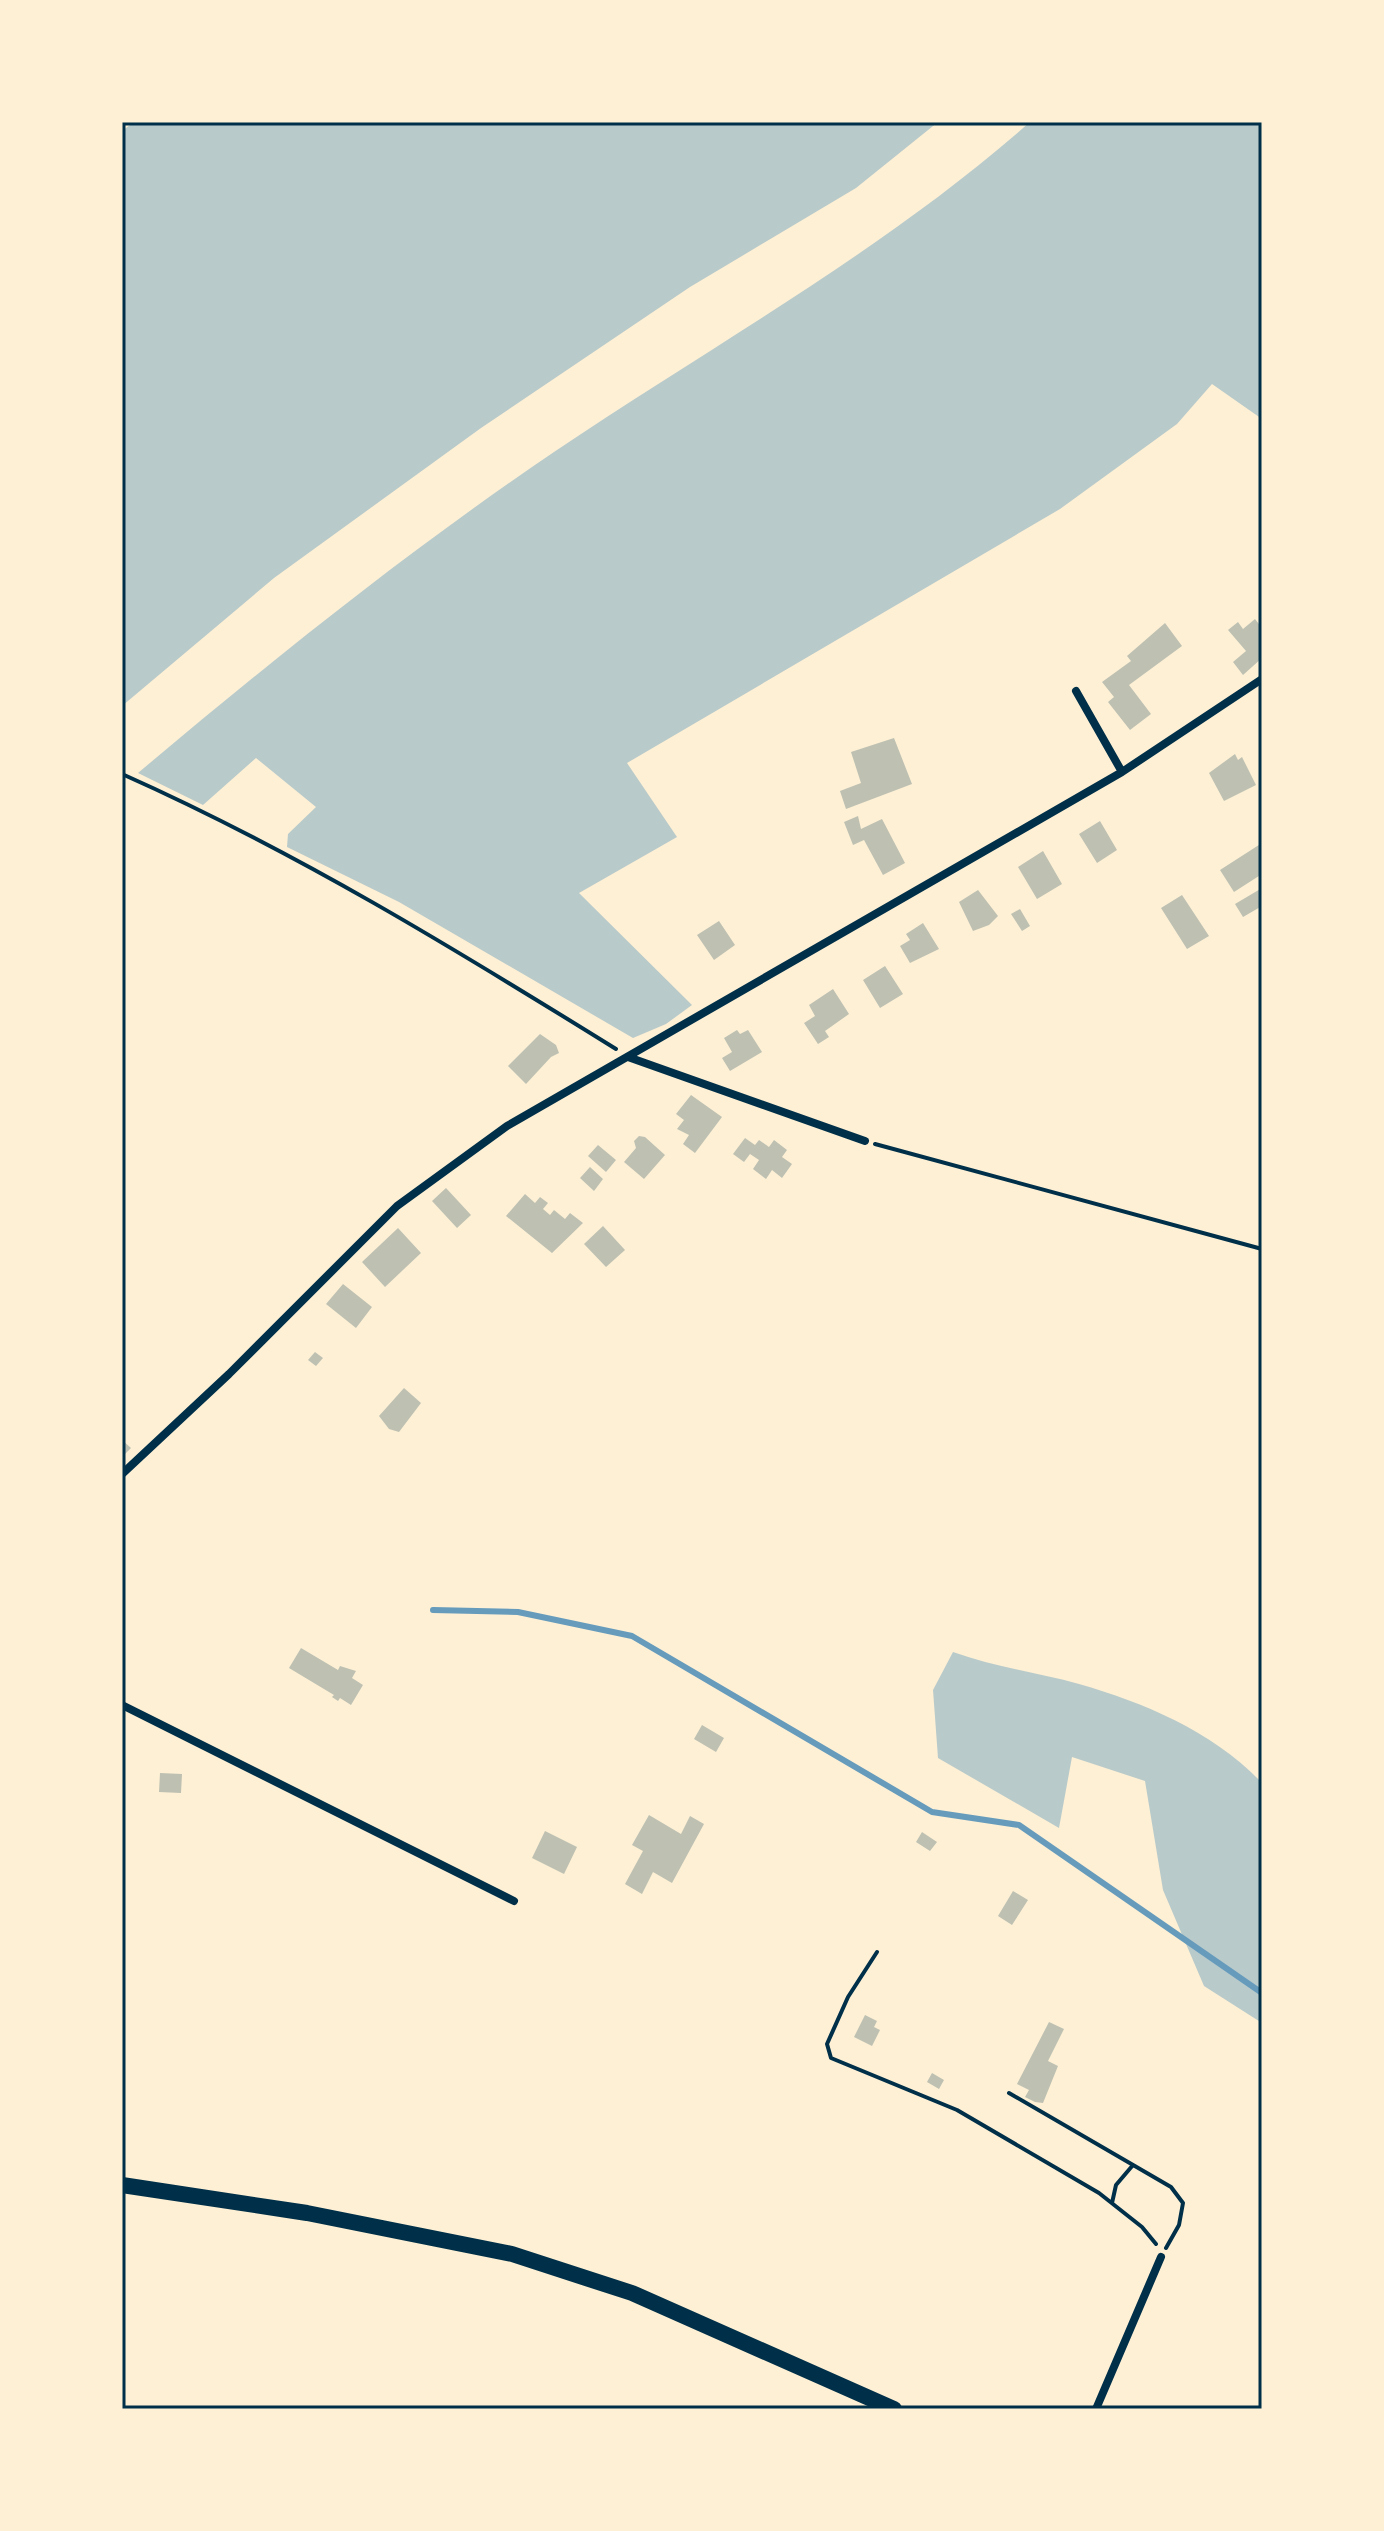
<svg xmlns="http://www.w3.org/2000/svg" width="1384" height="2531" viewBox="0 0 1384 2531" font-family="'Varela Round',sans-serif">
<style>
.green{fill:#b9caca}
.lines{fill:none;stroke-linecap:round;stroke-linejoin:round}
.stream{stroke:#669bbc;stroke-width:6}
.building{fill:#bec0b2}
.path{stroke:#003049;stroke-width:4}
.minor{stroke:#003049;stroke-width:8}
.primary{stroke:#003049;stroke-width:16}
.neatline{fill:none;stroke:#003049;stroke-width:3}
</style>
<rect width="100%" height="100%" fill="#fdf0d5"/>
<path class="green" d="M134 122H938L856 188 690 287 481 428 274 578 122 706V131Z
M1030 122H1262V419L1212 384 1177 424 1060 509 627 763 677 837 579 893 692 1005 666 1024 633 1038 399 902 287 847 288 834 316 807 256 758 203 805 138 773C272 660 408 551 554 452 714 344 884 251 1030 122Z
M953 1652C994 1667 1037 1672 1079 1684 1145 1703 1214 1732 1262 1783V2023L1204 1986 1163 1890 1145 1781 1072 1757 1059 1828 938 1758 933 1690Z"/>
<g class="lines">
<path class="stream" d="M433 1610 518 1612 632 1636 932 1812 1019 1825 1262 1993"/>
</g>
<path class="building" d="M1255 619 1262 628V658L1243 675 1233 662 1246 651 1228 630 1238 622 1243 629Z
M1165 623 1182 646 1129 685 1151 714 1130 730 1108 702 1114 697 1102 682 1131 661 1127 656Z
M894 738 912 784 846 809 840 791 861 783 851 752Z
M1235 754 1238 760 1242 757 1256 785 1224 801 1209 773Z
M858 816 861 829 882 819 905 863 883 875 864 840 853 845 844 822Z
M1100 821 1117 850 1097 863 1079 834Z
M1262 843V874L1234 892 1220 870Z
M1043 851 1062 884 1037 899 1018 867Z
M1262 888V906L1243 917 1235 904Z
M978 890 998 916 989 925 973 931 959 902Z
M1182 895 1209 936 1187 949 1161 908Z
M1020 909 1030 926 1022 931 1011 914Z
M719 921 735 945 714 960 697 935Z
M923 923 939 949 910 963 900 946 910 940 906 934Z
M885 966 903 994 880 1008 863 980Z
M833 989 849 1014 825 1031 829 1037 818 1044 804 1023 815 1016 809 1005Z
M737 1030 740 1034 748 1030 762 1052 730 1071 722 1058 732 1052 724 1038Z
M540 1034 556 1045 559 1053 551 1057 526 1084 508 1066Z
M691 1095 722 1117 695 1153 683 1144 689 1135 677 1129 684 1120 676 1114Z
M639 1136 645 1137 665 1155 644 1179 624 1162 636 1148 634 1141Z
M745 1138 755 1145 759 1140 769 1147 774 1140 787 1150 782 1157 792 1164 782 1178 772 1170 766 1179 753 1169 759 1160 750 1154 744 1162 733 1154Z
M598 1145 616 1160 606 1172 588 1156Z
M590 1167 603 1179 594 1191 580 1178Z
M446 1188 471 1215 457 1228 432 1201Z
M525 1194 535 1203 540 1197 548 1203 543 1209 550 1215 554 1210 565 1219 570 1213 583 1223 552 1253 506 1216Z
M603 1226 625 1250 606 1267 584 1244Z
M398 1228 421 1253 385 1287 362 1262Z
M343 1284 372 1307 356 1328 326 1304Z
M315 1352 323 1358 316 1366 308 1360Z
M404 1388 421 1403 399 1432 389 1429 379 1416Z
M122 1440 131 1448 122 1457Z
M301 1648 338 1670 340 1666 356 1671 352 1678 363 1685 351 1705 340 1698 338 1701 332 1697 334 1695 289 1668Z
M702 1725 724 1738 716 1752 694 1739Z
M160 1773 182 1774 181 1793 159 1792Z
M649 1815 681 1834 690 1816 704 1824 672 1883 653 1872 642 1894 625 1884 643 1851 632 1845Z
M545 1831 577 1847 564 1874 532 1858Z
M922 1832 937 1842 930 1851 916 1842Z
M1013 1891 1028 1900 1012 1925 998 1916Z
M865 2015 877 2021 874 2027 880 2030 872 2046 854 2037Z
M1049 2022 1064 2029 1048 2061 1058 2066 1043 2103 1035 2102 1025 2097 1029 2090 1017 2084Z
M932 2073 944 2080 939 2089 927 2082Z"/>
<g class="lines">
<path class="path" d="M122 122H123
M122 774C295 851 455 949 616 1049
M875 1144 1262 1249
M877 1952 848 1997 827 2044 831 2058 957 2110 1099 2193 1142 2227 1156 2244
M1009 2093 1171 2187 1183 2203 1179 2225 1166 2248
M1112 2203 1116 2185 1133 2165"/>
<path class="minor" d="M1076 691 1122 772
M628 1057 865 1141
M122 1474 229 1374 397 1206 507 1126 1122 772 1262 679
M122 1705 514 1901
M1096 2409 1161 2257"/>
<path class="primary" d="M122 2185 307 2213 512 2254 632 2293 894 2409"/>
</g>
<rect width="1384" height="2531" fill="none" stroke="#fdf0d5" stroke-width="248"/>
<rect x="124" y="124" width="1136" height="2283" class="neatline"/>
</svg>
